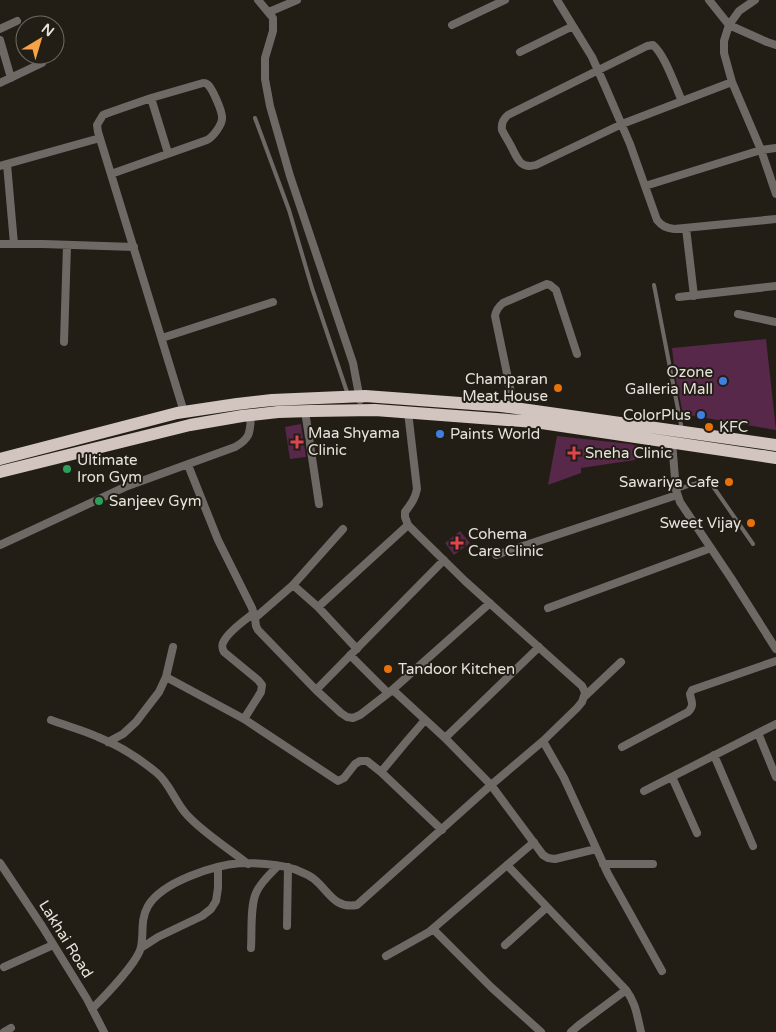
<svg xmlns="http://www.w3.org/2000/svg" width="776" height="1032" viewBox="0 0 776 1032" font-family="'Varela Round',sans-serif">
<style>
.building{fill:#57284a}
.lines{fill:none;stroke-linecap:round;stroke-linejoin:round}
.service{stroke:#6f6966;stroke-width:4}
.minor{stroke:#6f6966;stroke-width:8}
.trunk{stroke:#d2c4be;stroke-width:12}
.shop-dot{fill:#3f7fe0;stroke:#221e15;stroke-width:2}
.food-dot{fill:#e8710a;stroke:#221e15;stroke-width:2}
.health-dot{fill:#e0444e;stroke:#221e15;stroke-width:2}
.leisure-dot{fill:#2e9e5b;stroke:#221e15;stroke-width:2}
.labels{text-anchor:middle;stroke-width:4;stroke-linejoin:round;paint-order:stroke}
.poi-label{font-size:15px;fill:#e6e3dc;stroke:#221e15;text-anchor:start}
.street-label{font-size:15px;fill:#e6e3dc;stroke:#221e15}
</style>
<rect width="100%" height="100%" fill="#221e15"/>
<path class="building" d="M766 339 776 430 683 414 675 374 672 348Z
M301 424 306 457 290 459 285 427Z
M557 436 630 444 639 446 635 460 581 468V473L548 485Z
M460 531 470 543 454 555 445 543Z"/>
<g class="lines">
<path class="service" d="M255 118 289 210 312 288 348 395
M654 285 682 430
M676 490C687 487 702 478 712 485L753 544"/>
<path class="minor" d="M258 0 273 18V31L265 58V79L270 106 290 176 353 363 360 400
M557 0 592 57 605 86 630 144 657 220C662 226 666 228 674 229L776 219
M709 0 729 25 767 42 776 45
M755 0 739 11 729 25 724 41V53L732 82 761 150 776 194
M269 12 297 0
M452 25 505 0
M0 29 17 21
M0 40 11 78
M520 52 573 26
M0 83 42 63
M151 98 168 153
M682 101C675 86 665 55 653 45L647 46 508 115C503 119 501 123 502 130 505 136 509 142 512 148 518 160 521 169 536 165L622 124 732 82
M7 164 14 244
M0 166 100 138
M111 174 207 140C213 137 223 124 222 117 222 111 212 87 207 84 206 83 204 83 203 83L151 98 108 113 103 115 97 125 98 132 184 412
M645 186 761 150 776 148
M686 228 694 296
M0 244H43L134 247
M679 297 776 286
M738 314 776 322
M162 338 273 302
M64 342 67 245
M514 407 495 316C496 310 498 307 503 303L547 284 550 285 556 290 577 354
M305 411 319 504
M672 442 676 490 680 502 731 578 776 649
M188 465 218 540 252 608 255 618
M343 529 293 585 255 618 256 626 258 630 316 690 341 713 347 717 353 718 360 715 391 691 490 603
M0 545 125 487 235 447C251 438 250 432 251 415
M496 555 677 495
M293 585 318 607 357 649
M318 607 408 525
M548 608 711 548
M350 655 388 693
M166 677 244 719 338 781 344 778 355 764 360 761H367L381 772 442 830
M316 690 444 560
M393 690 445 738 491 785 543 855 548 858 555 859 596 849
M584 697 621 662
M244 719 261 692 262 685 258 680 224 652C222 648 221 645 224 641 229 631 245 620 254 613
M51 720C67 726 83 730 98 737 118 745 140 759 157 773 171 785 175 803 188 816 205 834 228 848 248 864
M758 733 776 777
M445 738 539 647
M543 741 564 778 608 874 662 971
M108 742 123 734 136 722 159 692 166 677 173 647
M622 747 688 712C695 705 691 701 690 694L692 690 776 661
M714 755 753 846
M381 772 406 742 425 720
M672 777 697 833
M644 791 776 724
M0 863 42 926 87 999 104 1032
M603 864H653
M507 865 626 990C636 1003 637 1016 641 1032
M287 926 288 867
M433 929 491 987 541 1032
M505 945 547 907
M141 948 158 937 202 916 211 909 216 901 218 888V868
M251 948C252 933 250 906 256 893 260 883 270 874 278 866
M386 956 429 932 534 842
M4 967 53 945
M92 1009C104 997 138 962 141 947 144 933 140 920 148 906 162 882 214 865 241 863 258 863 278 864 294 869 301 872 308 874 314 879 329 891 334 909 357 905L491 785 543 741 577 708 582 702 585 693 584 690 582 686 465 581 408 525 405 517V512C411 504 415 499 417 489L408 412
M4 1032 11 1028
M571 1032 579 1025 626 990"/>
<path class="trunk" d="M0 459 177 413 237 404 272 400 365 396 501 406 776 445
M0 472 190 425 242 416 278 412 311 411 375 410 535 422 776 458"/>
</g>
<g class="shop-dot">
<circle cx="723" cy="381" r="5"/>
<circle cx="701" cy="415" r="5"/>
<circle cx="440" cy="434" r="5"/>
</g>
<g class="food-dot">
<circle cx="558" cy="388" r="5"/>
<circle cx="709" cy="427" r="5"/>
<circle cx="729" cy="482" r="5"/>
<circle cx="751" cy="523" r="5"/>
<circle cx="388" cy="669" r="5"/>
</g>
<g class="health-dot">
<path d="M294.5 434.5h5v5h5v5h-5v5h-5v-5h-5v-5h5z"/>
<path d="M571.5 445.5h5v5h5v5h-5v5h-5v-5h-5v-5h5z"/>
<path d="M454.5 535.5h5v5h5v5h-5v5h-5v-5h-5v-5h5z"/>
</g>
<g class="leisure-dot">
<circle cx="67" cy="469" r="5"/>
<circle cx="99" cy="501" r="5"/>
</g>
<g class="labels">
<g class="poi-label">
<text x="713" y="377" text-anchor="end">Ozone<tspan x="713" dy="17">Galleria Mall</tspan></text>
<text x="548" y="384" text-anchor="end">Champaran<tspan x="548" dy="17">Meat House</tspan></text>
<text x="691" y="420" text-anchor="end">ColorPlus</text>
<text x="719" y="432">KFC</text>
<text x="308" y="438">Maa Shyama<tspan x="308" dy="17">Clinic</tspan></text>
<text x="450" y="439">Paints World</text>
<text x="585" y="458">Sneha Clinic</text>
<text x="77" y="465">Ultimate<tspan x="77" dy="17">Iron Gym</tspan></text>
<text x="719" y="487" text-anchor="end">Sawariya Cafe</text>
<text x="109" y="506">Sanjeev Gym</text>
<text x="741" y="528" text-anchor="end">Sweet Vijay</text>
<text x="468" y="539">Cohema<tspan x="468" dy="17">Care Clinic</tspan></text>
<text x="398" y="674">Tandoor Kitchen</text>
</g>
<g class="street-label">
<text transform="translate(66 939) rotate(58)" y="5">Lakhai Road</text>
</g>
</g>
<g transform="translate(40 40) rotate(38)"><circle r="24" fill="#221e15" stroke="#706d65"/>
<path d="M0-4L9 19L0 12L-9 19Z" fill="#f6a248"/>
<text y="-8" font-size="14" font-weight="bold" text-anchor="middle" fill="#e6e3dc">N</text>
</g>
</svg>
